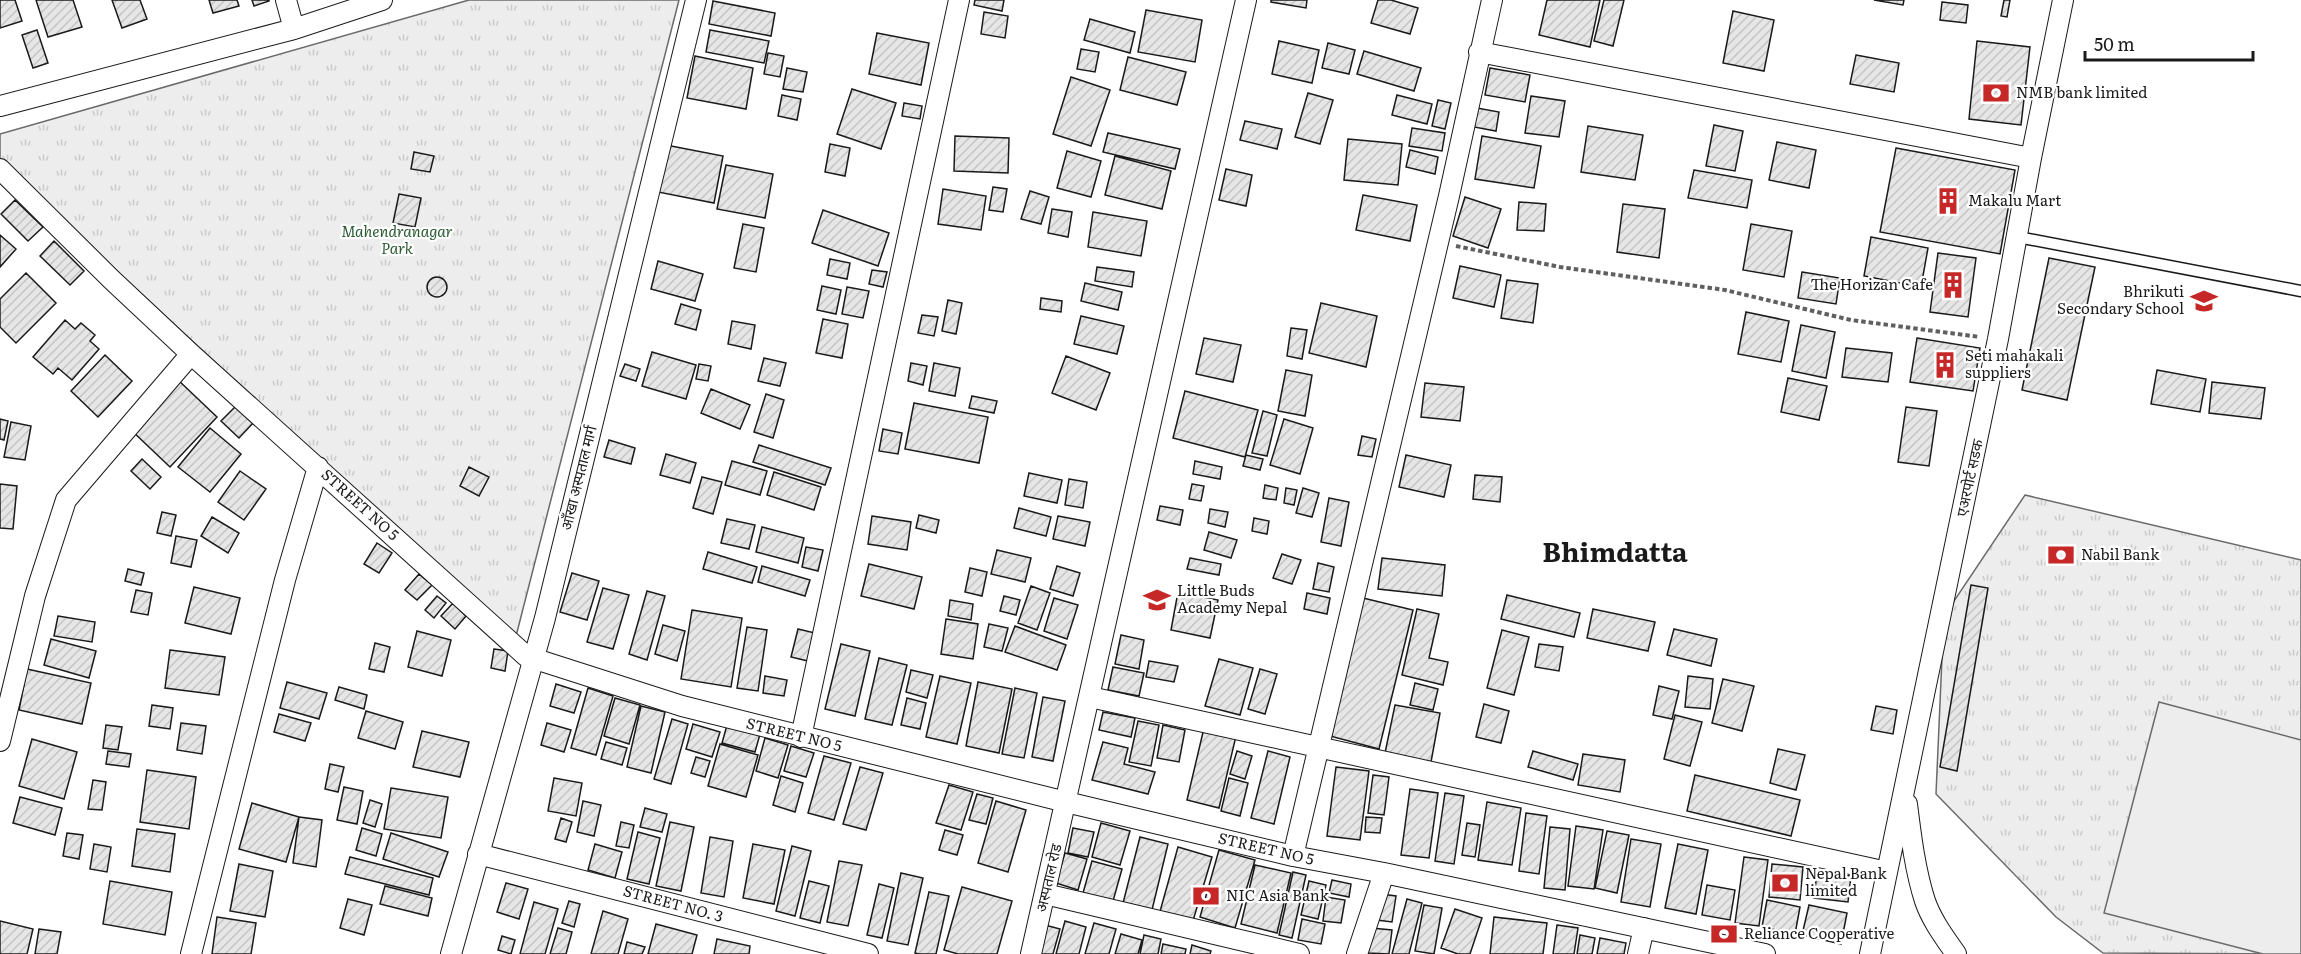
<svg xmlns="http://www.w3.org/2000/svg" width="2301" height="954" viewBox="0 0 2301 954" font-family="Literata,'Noto Sans Devanagari',serif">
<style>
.grass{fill:url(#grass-tufts);stroke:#6a6a6a;stroke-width:1.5}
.built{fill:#ededed;stroke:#6a6a6a;stroke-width:1.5}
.building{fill:url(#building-hatch);stroke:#1a1a1a;stroke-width:1.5}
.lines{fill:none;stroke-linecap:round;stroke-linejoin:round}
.service-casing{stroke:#1a1a1a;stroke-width:13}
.minor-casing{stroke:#1a1a1a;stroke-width:22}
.path{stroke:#5f5f5f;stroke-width:4;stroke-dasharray:4.5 3;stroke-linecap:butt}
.service{stroke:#fff;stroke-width:10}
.minor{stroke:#fff;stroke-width:20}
.labels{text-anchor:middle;stroke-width:4.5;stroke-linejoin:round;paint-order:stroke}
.poi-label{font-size:15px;fill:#1a1a1a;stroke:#fff;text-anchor:start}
.park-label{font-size:15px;font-style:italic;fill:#2b5a34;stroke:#fff}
.street-label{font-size:15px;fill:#1a1a1a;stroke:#fff}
.town-label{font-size:27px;font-weight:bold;fill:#1a1a1a;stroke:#fff}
</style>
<defs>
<pattern id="grass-tufts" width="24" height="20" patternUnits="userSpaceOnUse" patternTransform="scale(1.5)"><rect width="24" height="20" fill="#ededed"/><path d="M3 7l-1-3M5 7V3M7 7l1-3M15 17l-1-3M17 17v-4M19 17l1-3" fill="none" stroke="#cbcbcb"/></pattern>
<pattern id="building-hatch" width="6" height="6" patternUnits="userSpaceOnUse" patternTransform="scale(1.5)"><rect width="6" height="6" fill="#e6e6e6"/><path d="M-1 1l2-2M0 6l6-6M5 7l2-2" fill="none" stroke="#c5c5c5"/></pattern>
</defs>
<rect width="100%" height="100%" fill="#fff"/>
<path class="grass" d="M469 0H679L515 640 0 163V134Z
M2025 495 2301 560V954L2103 953 2056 917 1936 794 1943 635 1954 601Z"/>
<path class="built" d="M2159 702 2301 740V954H2263L2104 913Z"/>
<path class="building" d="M0 0H15L22 21 0 28Z
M36 0H73L82 27 48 37Z
M112 0H140L147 19 122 28Z
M209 0H237L239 6 213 13Z
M252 0H269V1L254 6Z
M975 0H1004L1002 11 974 5Z
M1271 0H1307L1306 8 1271 2Z
M1378 0H1391L1418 8 1410 34 1371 23Z
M1547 0H1600L1590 47 1539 35Z
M1604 0H1624L1613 46 1594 41Z
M1874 0H1904L1903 5Z
M2004 0H2010L2007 17 2001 16Z
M713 1 775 13 771 36 709 24Z
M1942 2 1968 5 1966 23 1940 20Z
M1146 10 1202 20 1195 62 1138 52Z
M1733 11 1774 20 1764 71 1723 63Z
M984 12 1008 16 1005 38 981 34Z
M1090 19 1135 32 1130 53 1084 40Z
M37 30 48 63 33 68 22 35Z
M710 30 769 41 764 63 706 52Z
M877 33 929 43 921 85 869 74Z
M1279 41 1319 50 1312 83 1272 74Z
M1977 41 2030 47 2021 125 1969 119Z
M1328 43 1355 50 1349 74 1322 68Z
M1081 49 1099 52 1095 72 1077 69Z
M1364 51 1421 68 1414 91 1357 74Z
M768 53 784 56 780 77 764 74Z
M1856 55 1899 63 1894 92 1850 84Z
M695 56 753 68 746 109 687 98Z
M1128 57 1186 72 1177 105 1120 90Z
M787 68 807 72 803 92 783 89Z
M1490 68 1530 75 1525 102 1485 95Z
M1071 77 1110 90 1091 146 1053 134Z
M852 89 896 103 881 149 837 134Z
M1308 93 1333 100 1320 144 1295 137Z
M782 95 801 99 797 120 778 116Z
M1397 95 1432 104 1427 124 1392 115Z
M1531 96 1565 101 1559 137 1525 133Z
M1438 100 1451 103 1445 129 1432 126Z
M904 103 922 106 920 119 902 116Z
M1477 108 1499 112 1496 131 1474 127Z
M1245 121 1282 129 1277 149 1240 140Z
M1714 125 1743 131 1735 171 1706 166Z
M1588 126 1643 135 1635 180 1581 172Z
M1412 128 1445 133 1442 151 1409 146Z
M1108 133 1180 149 1175 169 1103 152Z
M955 136 1009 138 1008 173 954 171Z
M1482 136 1541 146 1534 188 1475 179Z
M1348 139 1402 144 1398 185 1344 180Z
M1777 142 1816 150 1809 188 1769 180Z
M830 144 850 148 845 176 825 172Z
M666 145 723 156 714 203 658 192Z
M1896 148 2015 170 2000 254 1880 232Z
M1410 150 1438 157 1435 174 1406 167Z
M1067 151 1101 161 1091 197 1057 188Z
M414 152 434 156 430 172 411 169Z
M1115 156 1171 171 1162 209 1105 195Z
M726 165 773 174 765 218 717 209Z
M1226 169 1252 175 1246 206 1219 200Z
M1694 170 1752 180 1747 208 1688 198Z
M993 187 1007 189 1003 212 989 210Z
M943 189 986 196 981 230 938 224Z
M1030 191 1049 197 1041 224 1021 219Z
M399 194 421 198 415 227 393 223Z
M1363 195 1417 205 1410 241 1356 230Z
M1465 197 1501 209 1488 248 1453 236Z
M15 200 43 227 28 241 1 214Z
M1519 202 1546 204 1544 231 1517 230Z
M1623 204 1665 209 1659 258 1617 252Z
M1052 209 1072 212 1068 237 1048 233Z
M823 210 889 233 878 266 812 243Z
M1093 212 1147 221 1141 256 1088 247Z
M743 224 764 228 756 272 734 268Z
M1751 224 1792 231 1784 277 1743 270Z
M0 235 16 249 0 267Z
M1871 237 1928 248 1921 287 1864 276Z
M54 241 84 271 70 285 40 256Z
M1938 253 1976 258 1968 317 1930 312Z
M2049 258 2095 267 2067 400 2022 390Z
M830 259 850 263 847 279 827 275Z
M658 261 703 274 695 301 651 289Z
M1460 266 1501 275 1494 307 1453 298Z
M1097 267 1134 272 1132 287 1095 281Z
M872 270 887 272 883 287 869 284Z
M1802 272 1840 278 1836 304 1798 298Z
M26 273 56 303 16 343 0 327V299Z
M427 287a10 10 0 1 1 20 0a10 10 0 1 1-20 0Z
M1507 280 1538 284 1533 323 1501 318Z
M1085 283 1122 292 1118 310 1081 301Z
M822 286 841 290 836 314 817 310Z
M847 287 869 291 863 318 842 314Z
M1041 298 1062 301 1061 312 1040 309Z
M948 300 962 303 956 334 942 331Z
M1321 303 1377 316 1366 367 1309 353Z
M681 304 701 310 696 330 675 324Z
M1746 312 1789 321 1781 362 1738 354Z
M922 315 938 317 934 336 918 333Z
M1081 316 1124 326 1117 354 1074 344Z
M823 319 848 324 842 358 816 353Z
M65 320 75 329 81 323 95 335 90 341 99 349 72 380 58 368 53 374 33 357Z
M732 321 755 325 751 349 728 344Z
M1801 325 1835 332 1826 378 1792 371Z
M1291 328 1307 330 1302 359 1287 356Z
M1204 338 1241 345 1233 382 1196 374Z
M1917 338 1980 348 1973 391 1910 382Z
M1846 348 1892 353 1888 382 1842 377Z
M652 352 696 365 686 399 642 386Z
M105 355 132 381 98 417 71 391Z
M1066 356 1110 373 1096 410 1052 393Z
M764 358 786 363 780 386 758 381Z
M911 363 927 366 923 385 908 381Z
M934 363 960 368 955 396 929 391Z
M625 364 640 369 636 381 620 376Z
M699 364 711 366 708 381 696 379Z
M1286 370 1312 375 1305 416 1278 411Z
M2157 370 2206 379 2200 412 2151 404Z
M1788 378 1827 386 1819 420 1781 412Z
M177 379 217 417 170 467 130 429Z
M2212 382 2265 388 2261 419 2209 413Z
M1425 383 1464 387 1460 421 1421 417Z
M711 389 750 405 740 429 701 413Z
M1185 391 1258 410 1245 457 1173 438Z
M766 394 784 400 773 438 754 432Z
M972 396 997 401 994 413 969 408Z
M914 403 988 417 979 463 905 449Z
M237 405 255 421 239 438 221 421Z
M1906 407 1937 411 1929 466 1898 462Z
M1263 411 1277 415 1267 456 1252 453Z
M0 419 8 421 4 440 0 439Z
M1284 419 1313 428 1300 474 1270 465Z
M11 422 31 426 25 460 4 457Z
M210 428 241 454 210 492 178 467Z
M883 429 902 433 898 454 879 451Z
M1362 436 1376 439 1372 457 1358 455Z
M609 440 635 448 631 464 604 457Z
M759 445 831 468 825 485 753 462Z
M666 454 696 463 690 483 660 475Z
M1246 455 1263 459 1260 470 1243 466Z
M1406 455 1451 465 1444 497 1399 487Z
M142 459 161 477 150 489 131 471Z
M732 461 767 471 760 495 725 485Z
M1195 461 1222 467 1220 479 1193 474Z
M469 467 489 477 479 496 460 486Z
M240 471 266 489 244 520 218 502Z
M774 472 821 487 814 510 767 495Z
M1029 473 1062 480 1057 503 1024 496Z
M1475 475 1502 477 1500 502 1473 499Z
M702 477 722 482 713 514 693 508Z
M1069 479 1087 482 1083 508 1065 505Z
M0 484 17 486 13 529 0 528Z
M1192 484 1204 486 1201 501 1189 499Z
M1265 485 1278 488 1276 500 1263 498Z
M1286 488 1297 490 1294 505 1284 503Z
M1303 488 1319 493 1312 517 1296 513Z
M1329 498 1349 502 1341 546 1321 542Z
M1160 506 1183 510 1180 525 1157 520Z
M1019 508 1051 517 1046 536 1014 528Z
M1210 509 1228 512 1225 527 1208 523Z
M162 512 176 515 171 536 157 533Z
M919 515 939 520 936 533 916 528Z
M872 516 911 522 907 550 868 544Z
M1058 516 1090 522 1085 546 1053 539Z
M212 517 239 533 228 553 201 536Z
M1254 518 1269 521 1267 534 1252 531Z
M727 519 755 525 749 549 721 543Z
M762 527 804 538 798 563 756 552Z
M1209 532 1237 540 1231 558 1204 550Z
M176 536 197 540 191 567 171 563Z
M377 543 392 553 379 573 364 564Z
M806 547 823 550 818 571 802 567Z
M997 550 1031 558 1025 582 991 574Z
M708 552 757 567 752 583 703 569Z
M1282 554 1301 560 1292 584 1273 578Z
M1190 558 1221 564 1219 575 1187 569Z
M1382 558 1445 565 1442 596 1378 589Z
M1318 563 1334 567 1329 592 1313 589Z
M869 564 922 577 914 609 861 596Z
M762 566 810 580 805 596 758 582Z
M1057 566 1080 573 1073 596 1050 589Z
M970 568 987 572 982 596 965 592Z
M128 569 144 573 141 585 125 581Z
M572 573 599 581 587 620 560 612Z
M419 574 432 585 417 600 405 590Z
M1971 585 1988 588 1957 771 1940 767Z
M1031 586 1050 593 1037 630 1018 623Z
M194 587 240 598 231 634 185 623Z
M603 588 629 595 613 649 587 642Z
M136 590 152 593 148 615 131 612Z
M647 591 665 596 647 660 629 654Z
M1178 592 1218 600 1210 638 1171 630Z
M1307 593 1330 598 1327 614 1304 609Z
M1507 595 1580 613 1574 637 1501 619Z
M437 596 446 603 434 618 425 610Z
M1004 596 1020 600 1016 615 1000 611Z
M1054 598 1078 605 1067 639 1044 631Z
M1363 598 1413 610 1379 749 1330 736Z
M950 600 973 604 971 620 948 616Z
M453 603 466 616 455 629 441 616Z
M1417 609 1439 614 1429 658 1448 662 1443 685 1402 675Z
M1593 609 1655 622 1648 651 1587 638Z
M692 610 742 618 731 687 681 679Z
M58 616 95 622 92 642 54 636Z
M946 619 978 624 973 659 941 654Z
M989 624 1008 628 1002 651 984 647Z
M663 625 685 631 677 661 655 654Z
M1015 626 1066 645 1057 670 1005 652Z
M747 627 767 630 758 691 737 688Z
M798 629 815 633 808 661 791 657Z
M1674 629 1717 639 1711 666 1667 655Z
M1502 630 1529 637 1514 695 1487 688Z
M417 631 451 640 442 676 408 667Z
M1121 635 1144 640 1139 669 1115 664Z
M51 639 96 651 89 678 44 665Z
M375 643 390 647 384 672 369 669Z
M841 644 870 651 855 716 825 709Z
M1539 644 1563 647 1559 671 1535 667Z
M494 649 508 651 505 671 491 668Z
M170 650 225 657 219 695 165 688Z
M879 658 907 665 892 725 865 719Z
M1219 659 1253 668 1240 715 1205 706Z
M1149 661 1178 666 1174 682 1146 677Z
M1113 667 1144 673 1139 696 1108 690Z
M27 669 91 683 82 724 19 710Z
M1260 669 1277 674 1265 714 1248 709Z
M911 670 933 675 927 698 906 692Z
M765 676 787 680 784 696 763 693Z
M940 676 971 683 957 744 926 737Z
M1688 676 1713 679 1710 709 1685 707Z
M1723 679 1754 686 1742 731 1712 723Z
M287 682 327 693 319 719 280 708Z
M978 682 1012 689 999 753 966 746Z
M1415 683 1438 689 1433 710 1410 705Z
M556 684 581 692 574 713 550 706Z
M1659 686 1679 691 1672 719 1653 715Z
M339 687 367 695 364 709 335 700Z
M588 688 613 696 596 755 571 748Z
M1015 688 1037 693 1024 758 1002 754Z
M1043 697 1065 701 1053 761 1032 757Z
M615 698 640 705 629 744 604 736Z
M907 698 926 703 920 729 901 725Z
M1484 704 1509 711 1501 743 1476 737Z
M152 705 173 708 170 729 149 726Z
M1395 705 1440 713 1431 762 1385 753Z
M641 706 665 712 651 773 627 767Z
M1876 706 1897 710 1893 734 1871 730Z
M366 711 403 722 395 749 358 738Z
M1103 712 1135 718 1131 737 1099 730Z
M279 714 311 723 305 741 274 732Z
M1675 715 1702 722 1690 766 1664 759Z
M672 719 688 724 671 784 654 779Z
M1138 721 1159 725 1151 766 1129 762Z
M181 723 206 726 202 754 177 750Z
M547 723 571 730 564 752 541 745Z
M693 724 720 732 712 757 686 749Z
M106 725 122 727 118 750 103 748Z
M727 725 760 734 755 752 722 743Z
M1163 725 1185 730 1179 762 1157 758Z
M1204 728 1236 736 1219 808 1187 800Z
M422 731 469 742 460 777 413 767Z
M765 738 788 745 778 778 756 771Z
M32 739 77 752 64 799 19 786Z
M606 742 627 748 622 765 601 759Z
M1103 742 1128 748 1124 764 1155 772 1148 794 1092 780Z
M720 744 758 755 746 797 708 786Z
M791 746 814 753 806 777 784 771Z
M1778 749 1805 755 1796 790 1770 783Z
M108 751 131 754 129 767 106 764Z
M1237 751 1252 756 1245 779 1230 774Z
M1268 751 1290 757 1274 824 1251 818Z
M1533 751 1578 764 1573 780 1528 767Z
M1583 754 1625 760 1620 792 1578 785Z
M824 756 851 763 834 820 808 813Z
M696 757 710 761 705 777 691 773Z
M330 764 344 767 338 792 325 789Z
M860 767 883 773 866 830 843 824Z
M1336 767 1369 771 1360 840 1327 836Z
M147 770 196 777 189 829 140 822Z
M1373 775 1389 777 1384 815 1368 813Z
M1695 775 1800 800 1791 836 1687 811Z
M781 776 803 783 795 812 773 805Z
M554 778 582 783 576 816 548 811Z
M1229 778 1248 783 1240 816 1221 811Z
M93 780 106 782 102 810 88 809Z
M949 785 973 792 961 830 936 823Z
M344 787 363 791 357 824 337 820Z
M391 788 448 797 441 838 384 829Z
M1410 789 1438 793 1429 858 1401 855Z
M1445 793 1464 796 1454 864 1435 861Z
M977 794 993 798 986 824 969 820Z
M20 797 62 808 55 835 13 823Z
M370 800 382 804 375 827 363 823Z
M583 801 601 805 594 836 577 832Z
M996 801 1026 810 1008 872 978 863Z
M1487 802 1521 808 1512 865 1478 860Z
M252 803 299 817 286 862 239 849Z
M645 808 667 814 662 832 640 827Z
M1526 813 1547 816 1539 874 1519 871Z
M299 817 322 820 316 867 293 863Z
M1366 817 1382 818 1380 833 1365 832Z
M561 818 572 822 566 842 555 839Z
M621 822 634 825 629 848 616 846Z
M670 822 694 827 681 891 656 886Z
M1101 823 1130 831 1120 865 1092 857Z
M1467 823 1480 825 1475 857 1462 855Z
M1576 826 1603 830 1594 889 1568 886Z
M1550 827 1570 829 1565 890 1544 888Z
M362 828 382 834 376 856 356 850Z
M1073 828 1094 832 1088 857 1068 853Z
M137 829 175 834 170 872 132 866Z
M945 830 963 835 957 855 939 850Z
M1607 831 1629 835 1617 893 1595 888Z
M638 832 660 838 649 884 627 879Z
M67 833 83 835 79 859 63 856Z
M391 833 448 852 439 877 383 859Z
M710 837 733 841 724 897 701 893Z
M1140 837 1168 844 1151 914 1122 907Z
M1631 839 1661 844 1650 907 1621 902Z
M94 844 111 847 107 872 90 869Z
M595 844 622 852 615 878 588 870Z
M753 844 785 850 774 904 743 898Z
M1678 844 1708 850 1696 914 1665 908Z
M792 846 811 851 795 916 776 911Z
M1178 847 1212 857 1192 924 1159 915Z
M1219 850 1255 860 1235 928 1200 917Z
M1065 853 1087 859 1078 890 1056 883Z
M350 857 433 878 429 895 345 874Z
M1744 857 1768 860 1759 926 1735 923Z
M839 861 862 865 848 926 827 922Z
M1092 861 1122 869 1113 901 1083 893Z
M239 864 273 871 265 917 230 911Z
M1772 864 1803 867 1800 900 1769 897Z
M1255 865 1291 873 1277 933 1241 924Z
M1293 872 1306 875 1292 938 1279 935Z
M1817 872 1851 876 1848 902 1814 898Z
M901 873 923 878 908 945 887 941Z
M1332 880 1351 884 1349 897 1329 893Z
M110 881 172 892 165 935 103 924Z
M809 881 829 886 820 923 800 918Z
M1309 881 1326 885 1318 919 1301 915Z
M506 883 528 889 519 919 497 912Z
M879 884 894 888 882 938 867 935Z
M1707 885 1735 890 1730 920 1702 915Z
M385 886 432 898 428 916 380 904Z
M962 887 1012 901 997 954H958L944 950Z
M929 892 949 896 936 954H919L915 953Z
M1381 894 1396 896 1392 922 1377 920Z
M1326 897 1345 900 1341 923 1323 921Z
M348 899 372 905 364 935 340 928Z
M1407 899 1422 903 1409 954H1392Z
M1767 900 1800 907 1795 934 1762 927Z
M569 901 580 904 574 927 562 923Z
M534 902 558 909 545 954H520Z
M1424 905 1442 908 1434 954 1415 951Z
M1809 905 1847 913 1841 944 1802 935Z
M1455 909 1482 918 1470 954H1458L1441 948Z
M603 911 628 919 618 954H591Z
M217 917 256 923 251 954H212Z
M1494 917 1547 923 1543 954H1490Z
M1302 919 1325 924 1321 944 1298 940Z
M0 921 33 929 27 954H0Z
M1065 921 1086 927 1079 954H1056Z
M1094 923 1116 929 1109 954H1085Z
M656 924 697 935 692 954H648Z
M1045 925 1060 929 1053 954H1037Z
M1557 925 1578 928 1574 954H1553Z
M558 928 572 932 566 954H550Z
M1371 928 1392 930 1389 954 1368 953Z
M39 929 61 932 57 954H35Z
M1121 934 1142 940 1138 954H1115Z
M1144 935 1161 939 1158 954H1140Z
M1580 935 1595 938 1592 954H1577Z
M502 936 515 940 511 954 498 950Z
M1600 938 1626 943 1624 954H1597Z
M717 939 750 946 749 954H714Z
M627 942 645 947 642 954H624Z
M1163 944 1186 949 1185 954H1161Z
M1192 945 1211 951 1210 954H1190Z"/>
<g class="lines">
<defs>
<path id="service" d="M2018 237 2301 291"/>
<path id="minor" d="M286 0 294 29
M1479 52 2031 158
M0 106 294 29 382 0
M0 169 111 279 191 354 526 656 682 706 1066 802 1293 856 1384 873 1765 954
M1090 697 1887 872
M801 737 959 0
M0 741 35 596 66 500 191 354
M1907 804C1911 836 1915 870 1925 901 1932 921 1945 938 1956 954
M478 854 868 954
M1293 856 1449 196 1492 0
M1045 894 1299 954
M191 954 285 580 318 467
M451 954 545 618 696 0
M1031 954 1246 0
M1357 954 1384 873
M1638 954 1644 928
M1870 954 1998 339 2031 158 2063 0"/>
</defs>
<use href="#service" class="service-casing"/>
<use href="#minor" class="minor-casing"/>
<path class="path" d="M1456 246 1560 267 1725 290 1851 320 1980 337"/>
<use href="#service" class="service"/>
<use href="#minor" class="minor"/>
</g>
<defs>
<symbol id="bank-bare" viewBox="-9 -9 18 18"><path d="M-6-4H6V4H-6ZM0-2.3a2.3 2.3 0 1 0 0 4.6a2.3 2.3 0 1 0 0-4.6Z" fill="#c62828" stroke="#fff" stroke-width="2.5" paint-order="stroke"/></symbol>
<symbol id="building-bare" viewBox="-9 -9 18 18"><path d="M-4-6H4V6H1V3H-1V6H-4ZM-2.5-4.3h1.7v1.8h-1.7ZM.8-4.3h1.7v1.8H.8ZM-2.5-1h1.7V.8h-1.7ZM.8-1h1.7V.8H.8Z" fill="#c62828" stroke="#fff" stroke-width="2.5" paint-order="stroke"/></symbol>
<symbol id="school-bare" viewBox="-9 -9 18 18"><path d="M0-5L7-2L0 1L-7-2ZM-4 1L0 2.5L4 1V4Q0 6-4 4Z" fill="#c62828" stroke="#fff" stroke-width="2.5" paint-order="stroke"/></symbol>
</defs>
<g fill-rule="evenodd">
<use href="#bank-bare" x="1977" y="74" width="38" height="38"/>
<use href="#building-bare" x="1929" y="182" width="38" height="38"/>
<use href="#building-bare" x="1934" y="266" width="38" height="38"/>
<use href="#school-bare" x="2185" y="282" width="38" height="38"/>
<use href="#building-bare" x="1926" y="346" width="38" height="38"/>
<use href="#bank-bare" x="2042" y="536" width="38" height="38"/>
<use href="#school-bare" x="1138" y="581" width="38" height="38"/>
<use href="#bank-bare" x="1766" y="864" width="38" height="38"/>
<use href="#bank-bare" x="1187" y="877" width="38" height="38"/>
<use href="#bank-bare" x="1705" y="915" width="38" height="38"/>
</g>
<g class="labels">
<g class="poi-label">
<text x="2016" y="98">NMB bank limited</text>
<text x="1968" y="206">Makalu Mart</text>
<text x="1933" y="290" text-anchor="end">The Horizan Cafe</text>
<text x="2184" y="297" text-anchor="end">Bhrikuti<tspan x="2184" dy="17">Secondary School</tspan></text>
<text x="1965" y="361">Seti mahakali<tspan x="1965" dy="17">suppliers</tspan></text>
<text x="2081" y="560">Nabil Bank</text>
<text x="1177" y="596">Little Buds<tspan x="1177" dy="17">Academy Nepal</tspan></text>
<text x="1805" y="879">Nepal Bank<tspan x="1805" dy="17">limited</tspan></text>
<text x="1226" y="901">NIC Asia Bank</text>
<text x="1744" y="939">Reliance Cooperative</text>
</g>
<g class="park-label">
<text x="397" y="237">Mahendranagar<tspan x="397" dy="17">Park</tspan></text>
</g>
<g class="street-label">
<text transform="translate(579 478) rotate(-76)" y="5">आँखा अस्पताल मार्ग</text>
<text transform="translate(1970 478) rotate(-78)" y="5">एअरपोर्ट सडक</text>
<text transform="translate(360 505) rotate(42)" y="5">STREET NO 5</text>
<text transform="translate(794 735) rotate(14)" y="5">STREET NO 5</text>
<text transform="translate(1266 849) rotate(13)" y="5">STREET NO 5</text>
<text transform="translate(1049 878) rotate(-77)" y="5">अस्पताल रोड</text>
<text transform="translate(673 904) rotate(15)" y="5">STREET NO. 3</text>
</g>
<g class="town-label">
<text x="1615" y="562">Bhimdatta</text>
</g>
</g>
<path d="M2085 51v9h168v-9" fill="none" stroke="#1a1a1a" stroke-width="3"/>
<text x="2094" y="51" font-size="18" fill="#1a1a1a" stroke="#ffffff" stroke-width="4.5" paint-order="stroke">50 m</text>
</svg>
